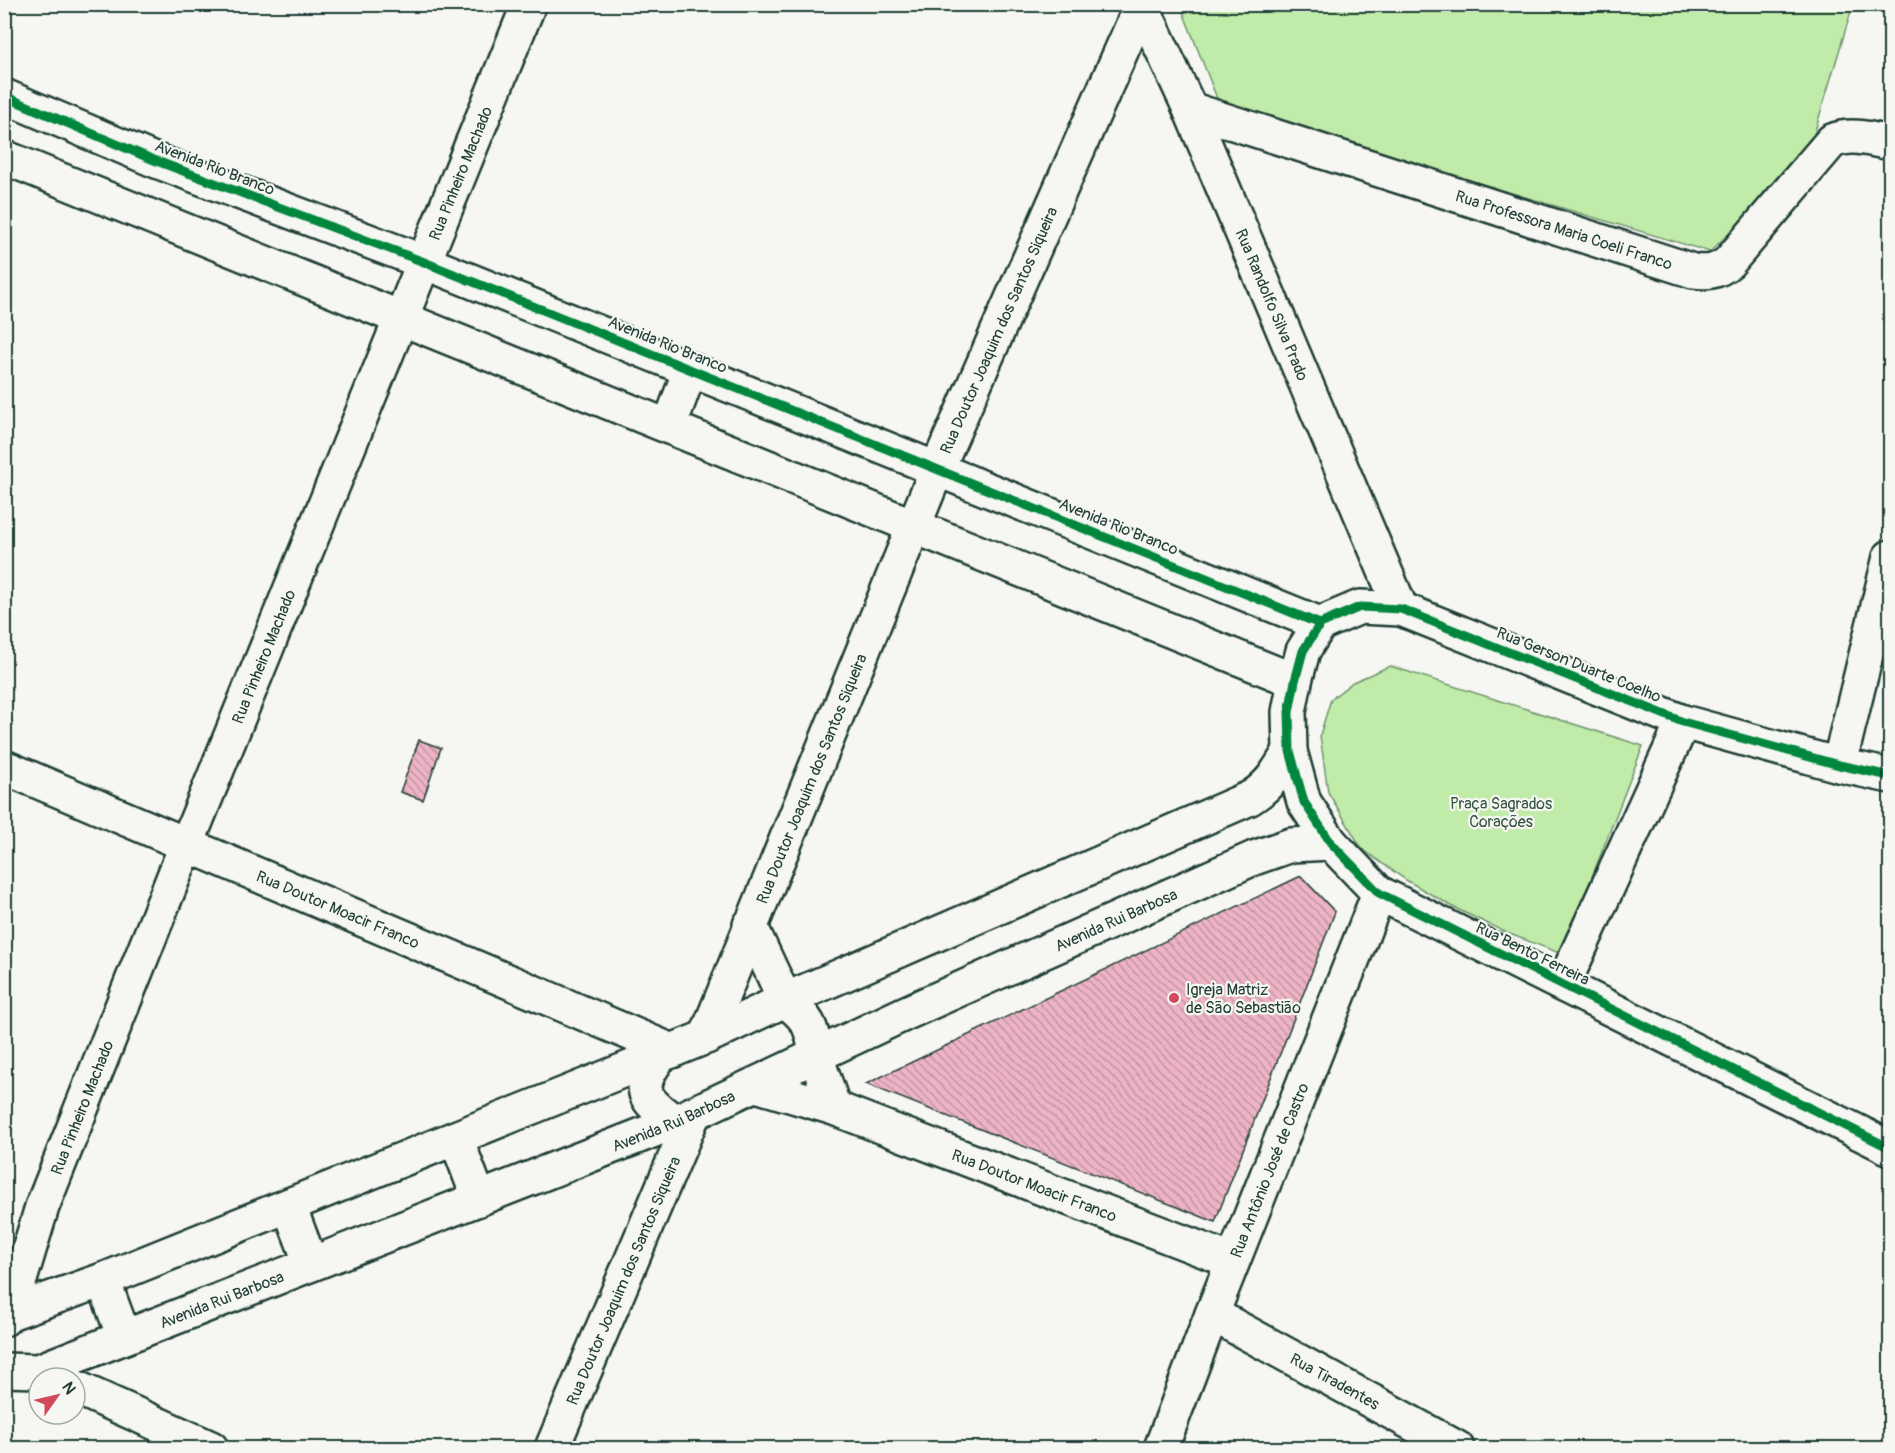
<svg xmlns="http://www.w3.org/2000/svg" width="1895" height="1453" viewBox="0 0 1895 1453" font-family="Pangolin,sans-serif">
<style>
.green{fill:#c0eba8;stroke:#70946e;stroke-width:1.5}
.building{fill:url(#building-back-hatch);stroke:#1f3d34;stroke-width:1.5}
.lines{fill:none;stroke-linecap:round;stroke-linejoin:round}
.minor-casing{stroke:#1f3d34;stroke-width:38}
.tertiary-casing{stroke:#1f3d34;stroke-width:38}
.secondary-casing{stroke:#1f3d34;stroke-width:38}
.minor{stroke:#f6f6f2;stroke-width:33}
.tertiary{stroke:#f6f6f2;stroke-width:33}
.secondary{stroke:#f6f6f2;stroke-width:33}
.cycleway-casing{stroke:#f6f6f2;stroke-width:13}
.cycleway{stroke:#00873e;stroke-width:9}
.poi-dot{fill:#d1495b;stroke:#f6f6f2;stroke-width:2}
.labels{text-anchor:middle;stroke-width:4.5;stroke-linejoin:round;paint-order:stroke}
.street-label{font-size:16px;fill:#1f3d34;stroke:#f6f6f2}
.park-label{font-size:16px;fill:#375745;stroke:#f6f6f2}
.poi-label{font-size:16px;fill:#1f3d34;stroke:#f6f6f2;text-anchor:start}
</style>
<defs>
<pattern id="building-back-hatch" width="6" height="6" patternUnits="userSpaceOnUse" patternTransform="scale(1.5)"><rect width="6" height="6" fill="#eeb4c6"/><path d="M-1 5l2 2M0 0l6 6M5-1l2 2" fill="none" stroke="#c094a2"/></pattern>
</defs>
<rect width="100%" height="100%" fill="#f6f6f2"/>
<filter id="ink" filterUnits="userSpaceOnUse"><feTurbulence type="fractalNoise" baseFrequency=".0167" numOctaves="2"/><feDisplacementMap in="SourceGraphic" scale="12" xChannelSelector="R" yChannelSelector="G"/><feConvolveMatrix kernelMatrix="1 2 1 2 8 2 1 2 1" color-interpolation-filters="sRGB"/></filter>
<g filter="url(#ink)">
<path class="green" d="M1186 4 1853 5 1808 154 1710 252 1220 106 1183 12Z
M1390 666 1643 746 1562 954 1507 933 1455 908 1406 880 1362 849 1328 792 1320 735 1331 699 1353 682Z"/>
<path class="building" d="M419 740 441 748 423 800 400 792Z
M1301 876 1335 912 1215 1222 866 1084Z"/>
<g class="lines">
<defs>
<g id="minor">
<path id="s1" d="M1190 109 1693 271C1708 273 1717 272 1729 262L1832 141C1851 133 1871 139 1890 143"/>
<path d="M1839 765 1890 557"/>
<path id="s2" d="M4 767 672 1051"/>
<path d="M1379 893 1563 985 1683 722"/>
<path d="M750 925 785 1000"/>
<path id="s3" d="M706 1037 937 469 1142 4"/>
<path d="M816 1056 834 1108"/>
<path id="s4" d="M756 1085 834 1108 1232 1261"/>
<path id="s5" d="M10 1313 42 1207 186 846 529 4"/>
<path d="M75 1387 211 1448"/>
<path id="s6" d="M552 1448 694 1113"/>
<path d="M1161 1448 1212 1314"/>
</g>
<g id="tertiary">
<path id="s7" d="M1141 4 1190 109 1401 609"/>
<path d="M4 96 154 160 424 262 1320 624"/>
<path d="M4 157 1295 681"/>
<path d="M669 427 690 370"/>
<path d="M1563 985 1890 1148"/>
<path id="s8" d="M1457 1448 1212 1314 1379 893 1331 843 1304 802 1290 751 1289 712 1295 681 1303 651 1320 624 1360 607 1401 609 1683 722 1839 765 1890 776"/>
</g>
<g id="secondary">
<path d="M785 1000C809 1019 812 1026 816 1056"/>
<path d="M660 1056C634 1090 644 1100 675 1122"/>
<path d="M456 1138 479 1199"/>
<path d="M289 1206 311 1264"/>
<path d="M103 1280 124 1337"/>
<path d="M4 1319 10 1313 103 1280 706 1037 785 1000 1250 798C1270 786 1279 770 1290 751"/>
<path id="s9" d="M4 1370 38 1371 675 1122 904 1014 1254 858 1291 845 1331 843"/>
</g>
</defs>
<use href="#minor" class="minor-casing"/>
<use href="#tertiary" class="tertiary-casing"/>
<use href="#secondary" class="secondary-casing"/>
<use href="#minor" class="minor"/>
<use href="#tertiary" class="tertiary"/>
<use href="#secondary" class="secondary"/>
<defs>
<path id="cycleway" d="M4 96 154 160 424 262 1320 624
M1890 776 1839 765 1683 722 1401 609 1360 607 1320 624 1303 651 1295 681 1289 712 1290 751 1304 802 1331 843 1379 893 1890 1148"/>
</defs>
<use href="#cycleway" class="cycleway-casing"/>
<use href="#cycleway" class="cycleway"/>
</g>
</g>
<circle class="poi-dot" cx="1174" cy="998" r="6"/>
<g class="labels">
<g class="street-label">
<text transform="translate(215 167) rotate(21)" y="6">Avenida Rio Branco</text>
<text dy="6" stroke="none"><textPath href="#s5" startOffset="1226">Rua Pinheiro Machado</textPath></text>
<text dy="6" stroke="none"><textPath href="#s1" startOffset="393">Rua Professora Maria Coeli Franco</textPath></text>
<text dy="6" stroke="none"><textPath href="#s7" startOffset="328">Rua Randolfo Silva Prado</textPath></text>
<text dy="6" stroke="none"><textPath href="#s3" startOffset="765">Rua Doutor Joaquim dos Santos Siqueira</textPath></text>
<text transform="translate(668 344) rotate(22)" y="6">Avenida Rio Branco</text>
<text transform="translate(1119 526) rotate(22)" y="6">Avenida Rio Branco</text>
<text dy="6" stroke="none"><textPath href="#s5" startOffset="704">Rua Pinheiro Machado</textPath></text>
<text transform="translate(1579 664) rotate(22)" y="6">Rua Gerson Duarte Coelho</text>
<text dy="6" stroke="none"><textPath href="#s3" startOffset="279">Rua Doutor Joaquim dos Santos Siqueira</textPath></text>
<text dy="6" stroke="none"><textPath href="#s2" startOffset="363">Rua Doutor Moacir Franco</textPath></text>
<text dy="6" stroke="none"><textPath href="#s9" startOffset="1203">Avenida Rui Barbosa</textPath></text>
<text transform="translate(1533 953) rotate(26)" y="6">Rua Bento Ferreira</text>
<text dy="6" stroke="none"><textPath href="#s5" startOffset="218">Rua Pinheiro Machado</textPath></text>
<text dy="6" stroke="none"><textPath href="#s9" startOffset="717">Avenida Rui Barbosa</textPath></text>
<text dy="6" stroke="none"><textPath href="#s8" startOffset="434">Rua Antônio José de Castro</textPath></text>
<text dy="6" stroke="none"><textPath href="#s4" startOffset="296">Rua Doutor Moacir Franco</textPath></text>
<text dy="6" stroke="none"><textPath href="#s6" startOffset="182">Rua Doutor Joaquim dos Santos Siqueira</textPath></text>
<text dy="6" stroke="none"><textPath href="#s9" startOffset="231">Avenida Rui Barbosa</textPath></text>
<text transform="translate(1335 1381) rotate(29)" y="6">Rua Tiradentes</text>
</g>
<g class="park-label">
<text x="1501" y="809">Praça Sagrados<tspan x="1501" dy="18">Corações</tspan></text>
</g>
<g class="poi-label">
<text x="1186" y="995">Igreja Matriz<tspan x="1186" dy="18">de São Sebastião</tspan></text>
</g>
</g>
<rect width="1895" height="1453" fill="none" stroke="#f6f6f2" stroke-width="24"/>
<rect x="12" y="12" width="1871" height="1429" fill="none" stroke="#1f3d34" stroke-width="2" filter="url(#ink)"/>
<g transform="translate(57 1396) rotate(56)"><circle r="28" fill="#f6f6f2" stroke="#a0aca6" stroke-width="1.5"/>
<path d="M0-4.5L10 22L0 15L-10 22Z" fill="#d1495b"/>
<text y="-9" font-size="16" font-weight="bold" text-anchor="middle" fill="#1f3d34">N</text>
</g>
</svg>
